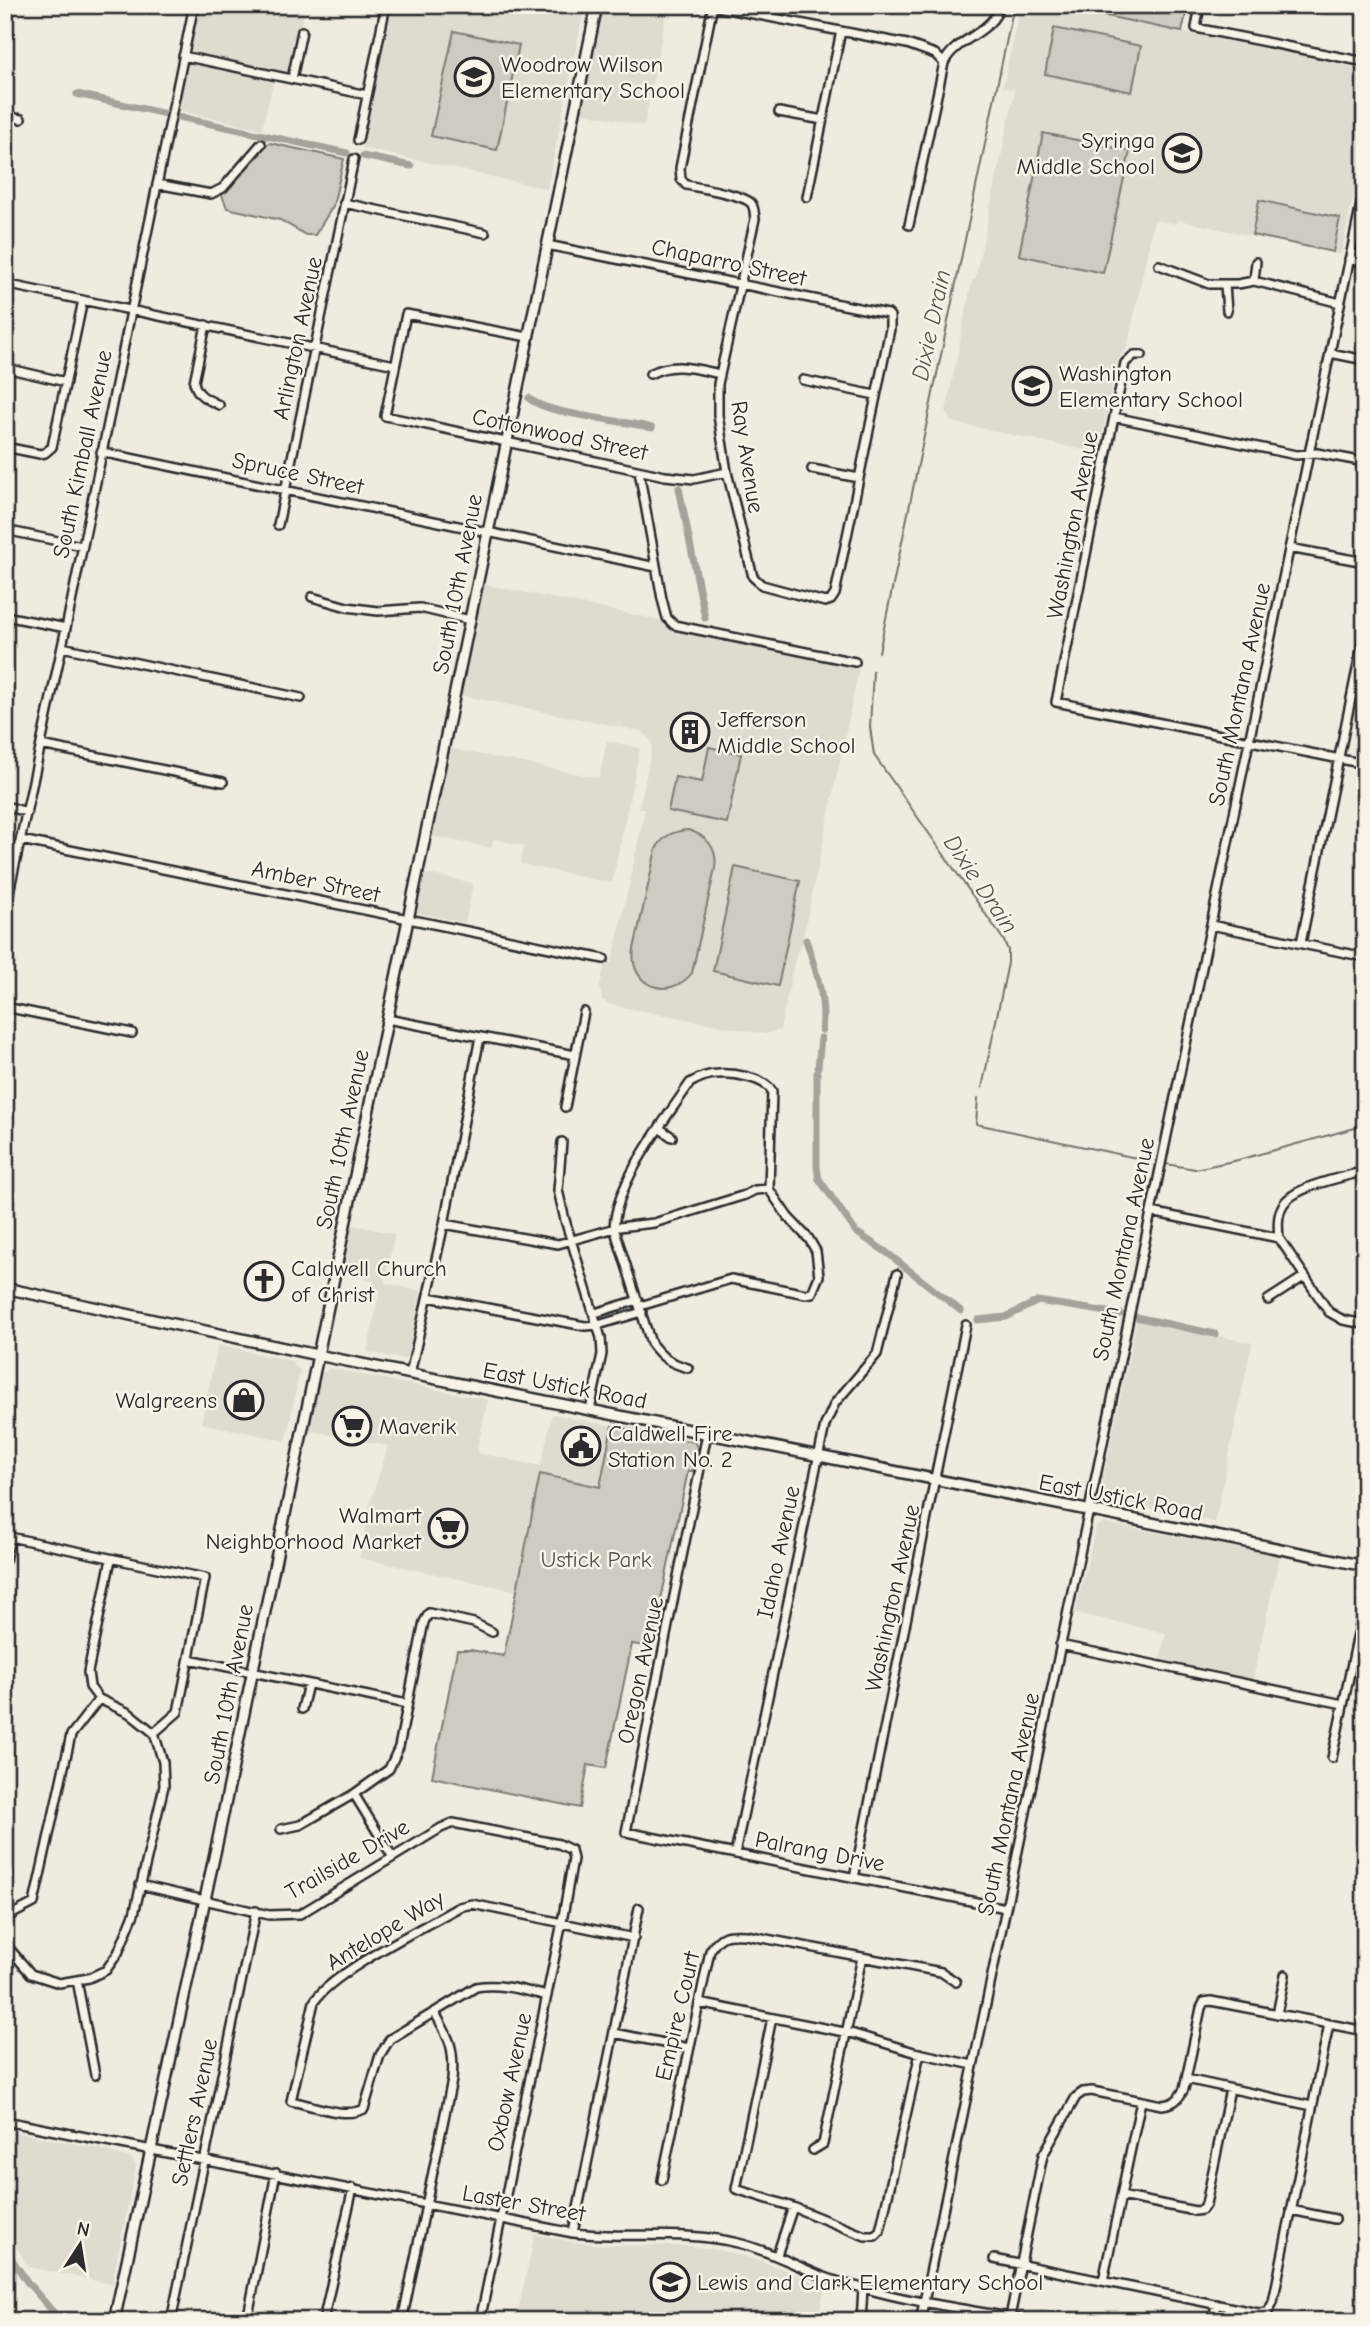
<svg xmlns="http://www.w3.org/2000/svg" width="1370" height="2326" viewBox="0 0 1370 2326" font-family="'Comic Neue',sans-serif">
<style>
.built{fill:#dedbd1}
.green{fill:#cfcbc2;stroke:#7d7b76;stroke-width:2}
.lines{fill:none;stroke-linecap:round;stroke-linejoin:round}
.stream{stroke:#74726e;stroke-width:2}
.canal{stroke:#a4a29a;stroke-width:7}
.minor-casing{stroke:#2b2b2b;stroke-width:12}
.major-casing{stroke:#2b2b2b;stroke-width:14}
.minor{stroke:#f7f3e8;stroke-width:7}
.major{stroke:#f7f3e8;stroke-width:9}
.labels{text-anchor:middle;stroke-width:5;stroke-linejoin:round;paint-order:stroke}
.poi-label{font-size:23px;fill:#2b2b2b;stroke:#f7f3e8;text-anchor:start}
.street-label{font-size:23px;fill:#2b2b2b;stroke:#f7f3e8}
.park-label{font-size:23px;fill:#545351;stroke:#f7f3e8}
.water-label{font-size:24px;font-style:italic;fill:#555552;stroke:#f7f3e8}
</style>
<rect width="100%" height="100%" fill="#efebe0"/>
<filter id="ink" filterUnits="userSpaceOnUse"><feTurbulence type="fractalNoise" baseFrequency=".0143" numOctaves="2"/><feDisplacementMap in="SourceGraphic" scale="14" xChannelSelector="R" yChannelSelector="G"/><feConvolveMatrix kernelMatrix="1 2 1 2 8 2 1 2 1" color-interpolation-filters="sRGB"/></filter>
<g filter="url(#ink)">
<path class="built" d="M198 5H305L291 74 276 71 262 129 177 110Z
M392 5H585L547 189 362 148Z
M603 5H668L644 126 581 112Z
M1020 5H1188L1182 32 1365 69V138L1341 255 1178 220 1177 224 1154 220 1128 345 1118 360 1098 453 951 422 946 411 972 280H975L1015 90 1003 87Z
M483 584 659 620 668 627 859 669 802 943 796 955 780 1030 765 1034 611 1005 602 1000 600 987 605 963H612L645 810 639 808 652 748 651 740 640 731 460 695Z
M607 741 640 748 612 883 520 864 524 846 494 839 491 848 430 836 448 748 599 778Z
M422 873 473 883 465 923 415 912Z
M350 1224 395 1234 384 1283 421 1291 407 1357 403 1359 367 1352 380 1290 373 1288 374 1281 340 1273Z
M1137 1319 1252 1343 1215 1522 1106 1500 1100 1493Z
M218 1345 293 1361V1365L300 1370 286 1441 201 1423Z
M328 1368 488 1400 477 1449 479 1453 541 1466 552 1414 612 1426 600 1487 540 1475 517 1591 359 1558 371 1500 388 1446 307 1430 319 1373 326 1372Z
M1103 1523 1280 1555 1253 1679 1160 1659 1166 1633 1075 1613 1096 1527Z
M5 2130 96 2148 131 2158 136 2166 112 2284 28 2267 5 2226Z
M535 2234 572 2242 605 2245 689 2246 724 2251 759 2260 825 2286 818 2321H516Z"/>
<path class="green" d="M1055 5H1188L1182 32Z
M1054 28 1141 46 1132 92 1045 74Z
M454 31 519 45 497 150 431 136Z
M1043 133 1130 151 1103 273 1019 255Z
M270 143 344 159 333 206 315 235H306L280 220 227 208 222 195 241 172 260 155 263 147Z
M1259 200 1340 218 1333 252 1252 235Z
M709 747 741 754 727 823 668 811 675 777 702 782Z
M688 830C707 835 718 849 715 868L692 973C669 1002 628 986 634 949L656 849C663 836 673 831 688 830Z
M735 867 800 881 778 986 713 971Z
M612 1426 694 1442 698 1448 693 1471H688L651 1647 632 1644 606 1768 588 1765 580 1808 432 1777 457 1650H471L504 1656 540 1474 600 1487Z"/>
<g class="lines">
<path class="stream" d="M879 652 1014 5
M873 671 870 727 874 755 1003 939 1008 950V963L982 1088
M978 1098 976 1124 1146 1160
M1166 1164 1195 1169 1238 1160 1362 1126"/>
<path class="canal" d="M77 94 166 114
M179 117 347 153
M363 156 411 166
M529 398C545 415 626 420 652 428
M679 488 705 618
M806 940C816 970 826 999 822 1030
M818 1067 821 1038
M817 1073V1168L819 1179 856 1232 886 1252 961 1311
M1136 1317 1215 1334
M978 1320 1006 1317 1038 1301 1120 1314
M5 2249 28 2283 61 2321"/>
<defs>
<path id="minor" d="M1200 5 1196 28 1365 62
M712 6 907 44 935 54 944 63
M183 56 367 95
M292 79 302 31
M779 112 823 120
M5 116 21 119
M358 140 386 5
M157 184 211 194 223 188 261 144
M807 197 841 31
M344 203 485 233
M909 225 944 63C955 38 993 34 1000 5
M547 245 888 314 890 316V329L835 594 831 600 825 602 762 585 753 577 727 472 718 415V384L755 219C754 214 755 208 751 203 742 194 700 188 686 185L681 179 680 168 713 5
M1349 259 1365 262
M1159 265 1209 284H1238L1254 281 1340 303
M1254 281 1256 262
M5 284 395 365
M1225 285 1227 311
M206 325 194 382C197 396 207 399 219 405
M528 337 406 314 385 416 665 476 694 479 727 472
M1330 353 1365 360
M1142 355H1134L1125 363 1056 702 1365 764
M10 369 66 382
M650 374C673 361 696 369 720 374
M803 380 875 395
M1114 417 1296 455 1317 453 1365 462
M5 447 40 454 45 453 52 447 83 300
M101 452 656 567
M812 469 859 478
M639 471 662 599 667 618 674 625 855 662
M278 525 354 159
M5 530 82 546
M1289 548 1365 562
M312 597 347 607 378 611 420 608 470 620
M5 616 66 628
M62 647 301 698
M41 745 223 782
M5 806 27 812
M21 840 604 959
M5 911 66 628 194 5
M1211 925 1365 957
M1301 943 1365 630
M5 1007 132 1033
M387 1019 575 1055
M565 1107 584 1012
M659 1128 672 1137
M562 1142 558 1190 565 1220 601 1338 602 1354 590 1410
M1151 1212 1279 1238 1329 1312 1343 1320 1365 1324
M444 1224 558 1244 619 1227 654 1223 745 1195 755 1190 769 1189
M1279 1238C1278 1227 1277 1215 1283 1205 1294 1186 1344 1177 1365 1171
M428 1297 585 1326 598 1325 642 1312
M1268 1300 1305 1276
M640 1306 731 1279 806 1294 812 1293 819 1276 816 1251 809 1239 788 1217 769 1189 772 1091C763 1077 733 1073 718 1074 707 1074 699 1078 690 1083 664 1122 616 1181 614 1228L651 1343C662 1358 670 1363 688 1368
M595 1313 638 1300
M410 1374 444 1224 480 1037
M707 1434 626 1832 1006 1908
M5 1536 205 1578 178 1712 154 1733
M5 1561 10 1537
M1060 1645 1343 1704
M189 1659 407 1704
M302 1709 308 1684
M1332 1758 1365 1601
M354 1794 392 1856
M281 1829 300 1825 354 1794 389 1769 399 1747 424 1622 429 1613 474 1623 492 1632
M735 1854 825 1425 835 1403 877 1354 897 1274
M854 1878 966 1325
M140 1885 269 1915 300 1914 441 1828 453 1823 559 1844 571 1850 573 1859 562 1922 480 2321
M5 1918 34 1903 71 1735 99 1699
M5 1940 8 1947 31 1974 59 1983 89 1978 106 1970 118 1953 134 1914 164 1786 163 1762 154 1733 129 1713 99 1699 90 1687 88 1672 111 1559
M77 1980 95 2075
M547 1996C523 1990 500 1983 476 1987L390 2039 380 2055 364 2109C344 2119 312 2105 291 2101L314 2002C332 1972 425 1927 459 1907L472 1904 634 1938
M699 2003 854 2034 914 2052 973 2065
M1277 2014 1285 1975
M772 2018 736 2189 793 2207 865 2236H875L880 2231 920 2053
M614 2033 689 2048
M1186 2079 1312 2106
M5 2121 573 2233C628 2239 684 2230 738 2243 768 2250 794 2265 822 2276 835 2281 850 2285 863 2288 918 2304 975 2310 1031 2321
M813 2150 823 2144 862 1957
M662 2180 710 1951C720 1934 727 1934 746 1935L941 1972 956 1982
M1121 2196 1195 2211 1202 2210 1206 2204 1230 2089
M1291 2210 1335 2219
M573 2233 639 1908
M777 2255 793 2207
M994 2259 1258 2313 1268 2312 1273 2302 1329 2024
M1103 2281 1141 2101
M1010 2317 1043 2155 1076 2097 1083 2092 1092 2091 1162 2105C1174 2104 1178 2100 1184 2089L1201 2008 1204 2002 1211 2001 1365 2031
M171 2321 256 1911
M247 2321 276 2173
M323 2321 353 2188
M402 2321 452 2080C455 2049 450 2039 435 2013
M861 2321 863 2288
M920 2321 1365 185
M1213 2321 1216 2304"/>
<path id="major" d="M5 1288 317 1355 1365 1566
M114 2321 218 1839 597 5"/>
</defs>
<use href="#minor" class="minor-casing"/>
<use href="#major" class="major-casing"/>
<use href="#minor" class="minor"/>
<use href="#major" class="major"/>
</g>
</g>
<defs>
<symbol id="school-ring" viewBox="-11 -11 22 22"><circle r="9.5" fill="#f7f3e8" stroke="#2b2b2b" stroke-width="1.5"/><path d="M0-5L7-2L0 1L-7-2ZM-4 1L0 2.5L4 1V4Q0 6-4 4Z" fill="#2b2b2b"/></symbol>
<symbol id="building-ring" viewBox="-11 -11 22 22"><circle r="9.5" fill="#f7f3e8" stroke="#2b2b2b" stroke-width="1.5"/><path d="M-4-6H4V6H1V3H-1V6H-4ZM-2.5-4.3h1.7v1.8h-1.7ZM.8-4.3h1.7v1.8H.8ZM-2.5-1h1.7V.8h-1.7ZM.8-1h1.7V.8H.8Z" fill="#2b2b2b"/></symbol>
<symbol id="church-ring" viewBox="-11 -11 22 22"><circle r="9.5" fill="#f7f3e8" stroke="#2b2b2b" stroke-width="1.5"/><path d="M-1.2-6h2.4v3.5h3.3v2.4h-3.3V6h-2.4V-.1h-3.3v-2.4h3.3Z" fill="#2b2b2b"/></symbol>
<symbol id="shop-ring" viewBox="-11 -11 22 22"><circle r="9.5" fill="#f7f3e8" stroke="#2b2b2b" stroke-width="1.5"/><path d="M-5-2.5h2.3a2.7 3.5 0 0 1 5.4 0H5L5.5 6h-11ZM-1.5-2.5h3a1.5 2.3 0 0 0-3 0Z" fill="#2b2b2b"/></symbol>
<symbol id="supermarket-ring" viewBox="-11 -11 22 22"><circle r="9.5" fill="#f7f3e8" stroke="#2b2b2b" stroke-width="1.5"/><path d="M-6-5.5h2.5l.6 2H6L4.5 2H-2.5L-4.4-4H-6ZM-1.5 3.2a1.3 1.3 0 1 0 .1 0ZM3 3.2a1.3 1.3 0 1 0 .1 0Z" fill="#2b2b2b"/></symbol>
<symbol id="civic-ring" viewBox="-11 -11 22 22"><circle r="9.5" fill="#f7f3e8" stroke="#2b2b2b" stroke-width="1.5"/><path d="M-.6-6.5H3V-4.5H.6V-3L4-1V1h2V6H-6V1h2V-1L-.6-3ZM-1.2 2.5V6h2.4V2.5Z" fill="#2b2b2b"/></symbol>
</defs>
<g fill-rule="evenodd">
<use href="#school-ring" x="452" y="55" width="44" height="44"/>
<use href="#school-ring" x="1160" y="131" width="44" height="44"/>
<use href="#school-ring" x="1010" y="364" width="44" height="44"/>
<use href="#building-ring" x="668" y="710" width="44" height="44"/>
<use href="#church-ring" x="242" y="1259" width="44" height="44"/>
<use href="#shop-ring" x="222" y="1378" width="44" height="44"/>
<use href="#supermarket-ring" x="330" y="1404" width="44" height="44"/>
<use href="#civic-ring" x="559" y="1424" width="44" height="44"/>
<use href="#supermarket-ring" x="426" y="1506" width="44" height="44"/>
<use href="#school-ring" x="648" y="2260" width="44" height="44"/>
</g>
<g class="labels">
<g class="poi-label">
<text x="501" y="72">Woodrow Wilson<tspan x="501" dy="26">Elementary School</tspan></text>
<text x="1155" y="148" text-anchor="end">Syringa<tspan x="1155" dy="26">Middle School</tspan></text>
<text x="1059" y="381">Washington<tspan x="1059" dy="26">Elementary School</tspan></text>
<text x="717" y="727">Jefferson<tspan x="717" dy="26">Middle School</tspan></text>
<text x="291" y="1276">Caldwell Church<tspan x="291" dy="26">of Christ</tspan></text>
<text x="217" y="1408" text-anchor="end">Walgreens</text>
<text x="379" y="1434">Maverik</text>
<text x="608" y="1441">Caldwell Fire<tspan x="608" dy="26">Station No. 2</tspan></text>
<text x="421" y="1523" text-anchor="end">Walmart<tspan x="421" dy="26">Neighborhood Market</tspan></text>
<text x="697" y="2290">Lewis and Clark Elementary School</text>
</g>
<g class="street-label">
<text transform="translate(729 262) rotate(12)" y="8">Chaparro Street</text>
<text transform="translate(297 338) rotate(-78)" y="8">Arlington Avenue</text>
<text transform="translate(560 434) rotate(12)" y="8">Cottonwood Street</text>
<text transform="translate(82 454) rotate(-78)" y="8">South Kimball Avenue</text>
<text transform="translate(748 457) rotate(81)" y="8">Ray Avenue</text>
<text transform="translate(298 473) rotate(12)" y="8">Spruce Street</text>
<text transform="translate(1072 525) rotate(-79)" y="8">Washington Avenue</text>
<text transform="translate(457 584) rotate(-79)" y="8">South 10th Avenue</text>
<text transform="translate(1239 694) rotate(-78)" y="8">South Montana Avenue</text>
<text transform="translate(316 881) rotate(12)" y="8">Amber Street</text>
<text transform="translate(342 1139) rotate(-78)" y="8">South 10th Avenue</text>
<text transform="translate(1123 1249) rotate(-78)" y="8">South Montana Avenue</text>
<text transform="translate(565 1385) rotate(11)" y="8">East Ustick Road</text>
<text transform="translate(1121 1497) rotate(11)" y="8">East Ustick Road</text>
<text transform="translate(778 1552) rotate(-78)" y="8">Idaho Avenue</text>
<text transform="translate(892 1598) rotate(-78)" y="8">Washington Avenue</text>
<text transform="translate(640 1670) rotate(-78)" y="8">Oregon Avenue</text>
<text transform="translate(228 1694) rotate(-79)" y="8">South 10th Avenue</text>
<text transform="translate(1008 1804) rotate(-78)" y="8">South Montana Avenue</text>
<text transform="translate(820 1851) rotate(11)" y="8">Palrang Drive</text>
<text transform="translate(347 1859) rotate(-30)" y="8">Trailside Drive</text>
<text transform="translate(385 1930) rotate(-31)" y="8">Antelope Way</text>
<text transform="translate(677 2016) rotate(-77)" y="8">Empire Court</text>
<text transform="translate(509 2082) rotate(-78)" y="8">Oxbow Avenue</text>
<text transform="translate(194 2112) rotate(-78)" y="8">Settlers Avenue</text>
<text transform="translate(524 2203) rotate(10)" y="8">Laster Street</text>
</g>
<g class="park-label">
<text x="596" y="1567">Ustick Park</text>
</g>
<g class="water-label">
<text transform="translate(931 325) rotate(-78)" y="8">Dixie Drain</text>
<text transform="translate(981 884) rotate(56)" y="8">Dixie Drain</text>
</g>
</g>
<rect width="1370" height="2326" fill="none" stroke="#f7f3e8" stroke-width="28"/>
<rect x="14" y="14" width="1342" height="2298" fill="none" stroke="#2b2b2b" stroke-width="2.5" filter="url(#ink)"/>
<g transform="translate(80 2245) rotate(12)" stroke="#f7f3e8" stroke-width="5" paint-order="stroke">
<path d="M0-5L12 26L0 18L-12 26Z" fill="#2b2b2b"/>
<text y="-10" font-size="19" font-weight="bold" text-anchor="middle" fill="#2b2b2b">N</text>
</g>
</svg>
